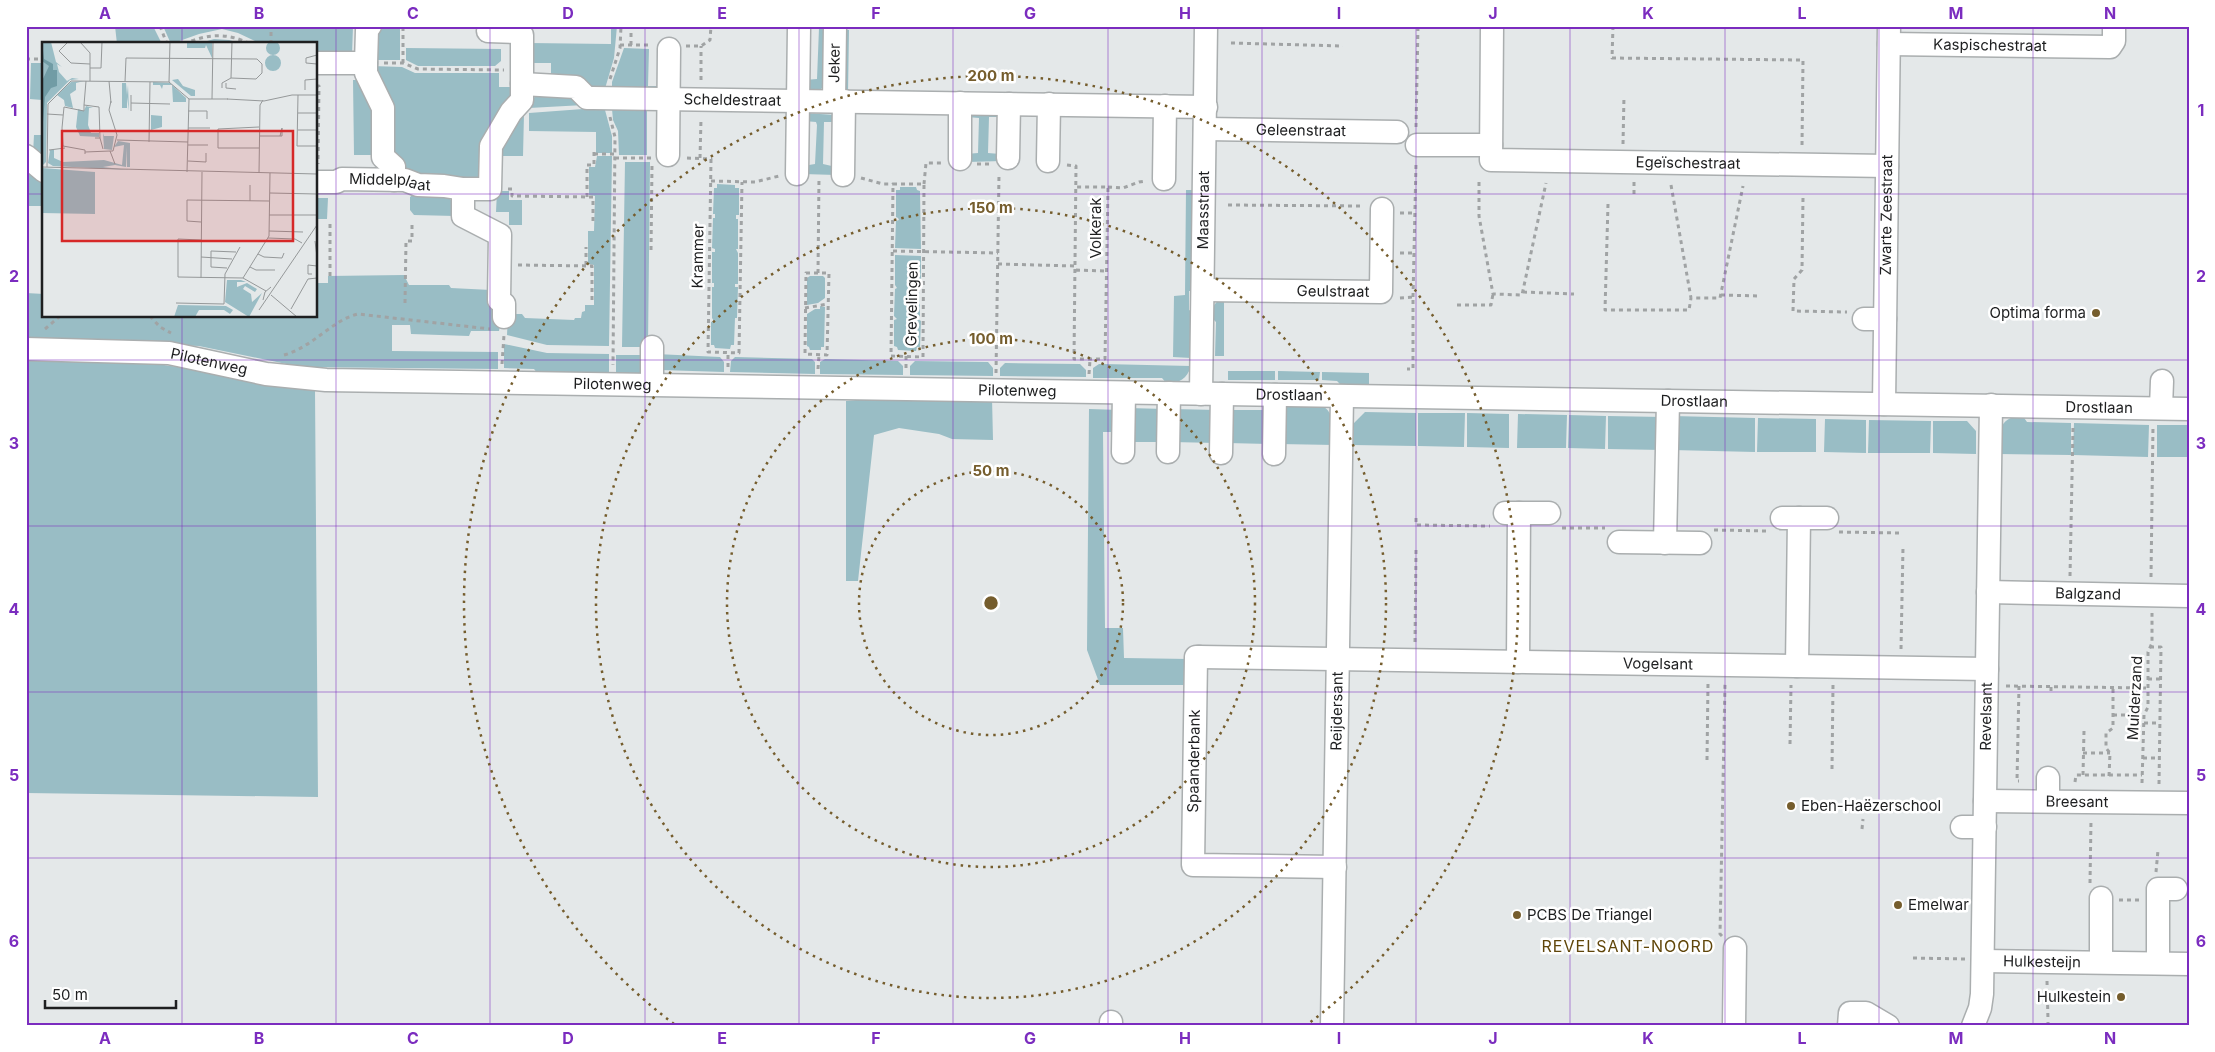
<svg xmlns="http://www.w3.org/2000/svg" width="2215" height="1052" viewBox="0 0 2215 1052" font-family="Inter,sans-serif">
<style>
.green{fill:#99bdc5}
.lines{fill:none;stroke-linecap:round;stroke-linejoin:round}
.minor-casing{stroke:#aaaeaf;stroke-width:25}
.path{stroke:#a0a3a4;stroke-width:3;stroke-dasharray:4 4;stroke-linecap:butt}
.minor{stroke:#fff;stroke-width:22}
.grid{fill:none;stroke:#7b2cbf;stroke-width:1;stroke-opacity:0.55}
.ring{fill:none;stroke:#755d2d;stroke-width:2.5;stroke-dasharray:2.5 5}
.poi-dot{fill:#755d2d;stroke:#fff;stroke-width:2}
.labels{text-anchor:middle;stroke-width:5;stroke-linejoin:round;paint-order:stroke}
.street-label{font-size:15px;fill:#1e1f20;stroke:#fff}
.poi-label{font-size:15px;fill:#1e1f20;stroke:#fff;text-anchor:start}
.neighbourhood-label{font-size:16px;letter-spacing:1px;fill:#60460a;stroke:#fff}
.inset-road{fill:none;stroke:#959899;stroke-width:1}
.view{fill:#d62828;fill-opacity:0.15;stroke:#d62828;stroke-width:2.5}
.inset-edge{fill:none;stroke:#1e1f20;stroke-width:2.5}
.centre{fill:#755d2d;stroke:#fff;stroke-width:2.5}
.ring-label{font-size:15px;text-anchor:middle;font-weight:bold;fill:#755d2d;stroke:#fff;stroke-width:5;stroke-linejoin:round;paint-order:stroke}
.neatline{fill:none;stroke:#7b2cbf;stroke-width:2}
.grid-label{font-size:16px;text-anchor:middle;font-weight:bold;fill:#7b2cbf}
</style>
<rect width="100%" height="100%" fill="#e4e8e9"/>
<path class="green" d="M115 26H153L162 44H117Z
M163 26H353L352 55H316V44H261L238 33 222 29 199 34 171 44Z
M384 26H400V60H372L373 38Z
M611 26H617L614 58 604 92 551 77V63H532L529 43 611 44Z
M819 28 828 29 826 83 818 93 805 94 804 80 817 79Z
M842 29 849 30 848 93 842 89Z
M214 39 229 40 244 44H197Z
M406 48 501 49V61L495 66H418L406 60Z
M624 48 649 49 648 86H662L661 92 612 91V82Z
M31 63H43L42 100 30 99Z
M372 66 402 67 415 73H499V87H513V95L483 173 475 181H464V177H422L416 172 413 175 400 172 390 140Z
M353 80H358L373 105 375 155H354Z
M537 92 573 93 584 105 529 108Z
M583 109 605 110 612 136V153H596V132L529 131V113Z
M612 109H647V155H619L618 131 613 120Z
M1001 111 1002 117H989L988 153 1000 154 1002 161 967 162 966 154 978 153 979 118 967 117 966 112Z
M804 113 836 115 835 122H824L823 164 836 167V175L803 174V166L815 164 817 125 816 122 804 121Z
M524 114 523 156H498V146Z
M34 135H44V162L33 154Z
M597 156H612L609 346 547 345 507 335 508 314H522L525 318 574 320 575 318H581L582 312 585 311V305H594V265L588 264V231H594L595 196 589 195V167H595Z
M625 162H650L648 347H622Z
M28 171 41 180 44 206H26Z
M717 184 735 185V188H739V215H736V219H738V249H736L738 253V284H735V287H738L737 318H735L734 345H731L730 349 715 348 714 345H711V322L714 321 712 318V287H714V283H712V252H715V249L712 248 713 218H715V214H713L714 188H717Z
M900 187H916L917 190 920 191 921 249 895 248 896 221 899 220 898 218 896 217V190H900Z
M1186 190H1194L1192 291H1189V310L1191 311V358L1173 357 1174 296 1185 295Z
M497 191H509V200H522V225H509V212H496Z
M416 192H444L455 205V216L414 215 410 210V197Z
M316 198H328L327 219H316Z
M895 255 921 256V285L919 286 920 315 918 319 921 321 920 347H917L916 351 898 350 897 347 894 346V320L897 319 894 316 895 289 897 288 895 285Z
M404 275 409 285H449L451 288 491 290 501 320 499 331H471L469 336 411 334 410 325H392V351L498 352V369L301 367 199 346 26 339V293L44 294V316H316V283H328V276Z
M810 276H823L825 278V298L818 303 807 305V278Z
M1224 297V356H1215L1216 322 1211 317C1213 306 1214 302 1224 297Z
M820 306 825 307 824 347H821V350H810L809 347 807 346V314L815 309H820Z
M504 344 547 353 609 354V375L538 374 534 369 504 368Z
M656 354 720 357 724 362V372L661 370Z
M616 355H648V376L616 375Z
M735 357 812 359 815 362V374L730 372 731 361Z
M26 358C72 358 118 359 164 365 215 371 264 384 315 390L318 797 26 793Z
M825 359 898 361 903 366V375L820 374V362Z
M915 361 988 362 993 368V376L910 375V366Z
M1005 363 1080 364 1086 370V377L1000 376V368Z
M1099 364H1103L1191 366C1187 379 1179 383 1167 384L1162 378H1093V368Z
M1228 371H1275V380H1228Z
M1278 371 1320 372 1319 380H1278Z
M1322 372 1369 373V387L1342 386 1337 381 1322 380Z
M898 396 992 398 993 440 952 439 939 434 899 428 874 435 858 581H846V401Z
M1279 404 1324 407C1335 414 1333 432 1335 445L1279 444Z
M1128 408 1165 409 1164 442H1127Z
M1089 409 1120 410 1119 432H1103L1105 628H1123L1124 658 1189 659 1188 685H1100L1087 650Z
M1172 409 1217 410V443L1172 442Z
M1227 410H1269V444L1227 443Z
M1365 412 1416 413V446L1353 445 1354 423Z
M1418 413H1465L1464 447 1418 446Z
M1467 413 1509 414V448L1467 447Z
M1518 414 1567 415 1566 448H1517Z
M1569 415 1606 416 1605 449 1568 448Z
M2022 415 2027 422 2071 423V455L1999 454C2000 433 1996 419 2022 415Z
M1608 416 1663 417 1662 450 1608 449Z
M1672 416 1755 418V452L1672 450Z
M1758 418 1816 419V452H1757Z
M1825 419 1866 420V453L1824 452Z
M1869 420 1931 421 1930 453H1868Z
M1933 421H1967L1976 431V454L1933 453Z
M2074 423 2149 425 2148 457 2073 455Z
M2157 425H2189V457H2157Z"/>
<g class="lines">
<defs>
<g id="minor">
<path id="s1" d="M1492 26 1491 160 1887 166"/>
<path d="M488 31 520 32"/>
<path id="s2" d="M1889 44 2110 47 2114 41V26"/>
<path d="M316 63H366V73L383 108V157L394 167V180"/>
<path d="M366 63 367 30 370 26"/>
<path id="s3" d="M522 84 576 87 587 98H593L1206 107"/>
<path id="s4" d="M834 101 835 26"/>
<path id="s5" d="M1205 129 1397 132"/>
<path d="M1417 145H1491"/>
<path d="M668 155 669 49"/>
<path d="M26 156 44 171"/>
<path d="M1008 158 1009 104"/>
<path d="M960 159V103"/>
<path d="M1048 161 1049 104"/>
<path d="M797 174 799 28"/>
<path d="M843 175 844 101"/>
<path d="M1164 179 1165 106"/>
<path id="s6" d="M316 182H336L342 179 405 180 418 185 444 186 463 189"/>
<path id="s7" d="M1203 290 1381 292 1382 209"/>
<path d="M504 317V304L499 300 500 235 463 216V189H490L491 146 511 112 522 100V35L514 26"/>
<path d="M1864 319H1885"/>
<path d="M652 347V385"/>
<path id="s8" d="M26 349 169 353 266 374 326 380 2189 409"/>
<path id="s9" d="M1201 394 1206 26"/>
<path id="s10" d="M1884 404 1889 26"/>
<path d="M2161 408 2162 381"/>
<path d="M1123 452 1124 393"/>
<path d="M1168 452 1169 393"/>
<path d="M1221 453 1222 394"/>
<path d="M1274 454 1275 395"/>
<path d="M1505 513H1549"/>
<path d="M1782 518H1827"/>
<path d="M1619 542 1700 543"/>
<path d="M1665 543 1668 401"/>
<path id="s11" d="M1988 592 2189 596"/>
<path id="s12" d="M1199 657 1987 669"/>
<path d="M1199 657H1196L1193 865 1335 867"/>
<path d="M1518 662 1519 513"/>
<path d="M1797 666 1799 518"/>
<path d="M2048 778V801"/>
<path id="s13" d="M1985 801 2189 803"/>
<path d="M1962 827H1985"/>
<path id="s14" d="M1983 961 2189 964"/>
<path d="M2101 962V898"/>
<path d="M2158 963V889H2176"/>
<path d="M1111 1022V1026"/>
<path id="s15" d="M1332 1026 1342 396"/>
<path d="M1734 1026 1735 948"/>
<path d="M1849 1026 1850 1013H1866L1888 1026"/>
<path id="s16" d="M1973 1026 1980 1008 1982 994 1991 405"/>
</g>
</defs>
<use href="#minor" class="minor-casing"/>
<path class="path" d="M160 26 167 44
M1613 26 1612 58 1803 60 1802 146
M1231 43 1343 46
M184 44C207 34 227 32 250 44
M271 44V26
M620 45H650
M631 45V26
M686 46H701L710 40 711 26
M26 59H44
M384 63H403L418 69 504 70
M403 63V26
M610 79 620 48 621 26
M701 80V46
M316 86H319L318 164
M610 117 615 137 613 365
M1416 127 1418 26
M1623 144 1624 96
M594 154H615
M615 158H651
M687 158 711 159 708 352 739 353 742 182
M700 158 701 119
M977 164H991
M1067 165 1076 166 1074 359H1105L1108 187H1077
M861 178 883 184H893
M711 181 755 182 779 176
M1479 182V216L1493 294 1522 295 1546 183
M1634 182V195
M893 184H924L923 357 891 356Z
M924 184 926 163H941
M1671 185 1691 298H1720L1743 186
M1108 187 1123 188 1139 182 1146 181
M508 189H512V196L593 197V222
M587 197V165H594V149
M1803 198 1802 270 1794 279 1793 311 1847 312
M1608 204 1605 310H1689L1691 298
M1228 205 1363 206
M1400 213H1415
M330 224V278
M651 250 652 165
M893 251 998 253
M1400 253H1414
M998 264 1076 266
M518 265 592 266V300
M586 265V247
M1076 270 1107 271
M806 273H829L827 355 805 354Z
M818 273 819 177
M1523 292 1574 294
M1721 295 1760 296
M1413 297 1416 163
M1400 298 1413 297V369H1407
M405 303 406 241H412V221
M1457 305H1491L1493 294
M805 308 828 304
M150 316 160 327 171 333
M45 329 60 316
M284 355C313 347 332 320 358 314L490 329
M906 356V371
M502 364 504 335
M728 367V353
M818 369 819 355
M996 373 999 174
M1089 374 1090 360
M1416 518V525L1490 526
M1562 528H1605
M1714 530 1768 531
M1839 532 1901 533
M2070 576 2073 427
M2151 577 2153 426
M1415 642 1416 550
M2150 647H2161L2159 784
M1901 649 1903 547
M2148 679H2161
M2006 686 2148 688
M2019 686 2017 781H2019
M2051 687V695
M2113 715H2144
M2144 723H2160
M1790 744 1791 685
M2083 753H2110
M2143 758H2160
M1707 760 1708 683
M1832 769 1833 685
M2083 775 2084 731H2088
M2109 776 2110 753 2106 748V733L2113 728V688
M2075 782 2076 775H2142
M2142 783 2144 715 2148 707V652L2152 643V613
M1862 829 1863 819
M2156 872 2158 850
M2090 883 2091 820
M2119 900H2141
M1722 936 1720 934 1725 683
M1913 958 1965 959
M2047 981 2048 1020
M2048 1026V1021"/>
<use href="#minor" class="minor"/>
</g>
<path class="grid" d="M182 26V44M336 26V1026M490 26V1026M645 26V1026M799 26V1026M953 26V1026M1108 26V1026M1262 26V1026M1416 26V1026M1570 26V1026M1725 26V1026M1879 26V1026M2033 26V1026M26 194H44M316 194H2189M182 316V1026M26 360H2189M26 526H2189M26 692H2189M26 858H2189"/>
<g class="ring">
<circle cx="991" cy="603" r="132"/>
<circle cx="991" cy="603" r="264"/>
<circle cx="991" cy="603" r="395"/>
<path d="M674 1024A527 527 0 1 1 1308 1024"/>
</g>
<g class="poi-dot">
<circle cx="2096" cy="313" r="5"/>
<circle cx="1791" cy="806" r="5"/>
<circle cx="1898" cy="905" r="5"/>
<circle cx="1517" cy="915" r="5"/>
<circle cx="2121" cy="997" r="5"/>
</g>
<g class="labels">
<g class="street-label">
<text dy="5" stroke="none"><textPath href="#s2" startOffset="101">Kaspischestraat</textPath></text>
<text dy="5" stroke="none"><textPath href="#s4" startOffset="38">Jeker</textPath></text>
<text dy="5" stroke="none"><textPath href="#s3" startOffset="215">Scheldestraat</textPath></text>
<text dy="5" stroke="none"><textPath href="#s5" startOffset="96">Geleenstraat</textPath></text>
<text dy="5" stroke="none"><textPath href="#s1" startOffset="331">Egeïschestraat</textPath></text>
<text dy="5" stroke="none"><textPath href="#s6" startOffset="75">Middelplaat</textPath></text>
<text dy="5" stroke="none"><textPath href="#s9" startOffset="184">Maasstraat</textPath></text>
<text dy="5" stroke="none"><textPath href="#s10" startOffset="189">Zwarte Zeestraat</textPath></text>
<text transform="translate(1096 228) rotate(-90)" y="5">Volkerak</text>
<text transform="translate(698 256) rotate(-89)" y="5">Krammer</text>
<text dy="5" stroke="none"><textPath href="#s7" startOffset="130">Geulstraat</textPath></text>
<text transform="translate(912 304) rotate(-89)" y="5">Grevelingen</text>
<text dy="5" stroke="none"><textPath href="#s8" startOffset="184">Pilotenweg</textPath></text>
<text dy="5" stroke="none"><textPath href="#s8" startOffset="589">Pilotenweg</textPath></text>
<text dy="5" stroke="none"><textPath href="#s8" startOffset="994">Pilotenweg</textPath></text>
<text dy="5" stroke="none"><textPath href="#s8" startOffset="1266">Drostlaan</textPath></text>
<text dy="5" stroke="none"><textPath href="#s8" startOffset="1671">Drostlaan</textPath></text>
<text dy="5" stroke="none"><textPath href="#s8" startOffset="2076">Drostlaan</textPath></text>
<text dy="5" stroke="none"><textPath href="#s11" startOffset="100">Balgzand</textPath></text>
<text dy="5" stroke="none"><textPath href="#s12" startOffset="459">Vogelsant</textPath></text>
<text transform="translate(2135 698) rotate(-87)" y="5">Muiderzand</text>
<text dy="5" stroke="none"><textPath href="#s15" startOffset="315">Reijdersant</textPath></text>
<text dy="5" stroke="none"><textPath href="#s16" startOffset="311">Revelsant</textPath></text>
<text transform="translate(1194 761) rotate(-89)" y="5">Spaanderbank</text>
<text dy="5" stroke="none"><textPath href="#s13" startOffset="92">Breesant</textPath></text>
<text dy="5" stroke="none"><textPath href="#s14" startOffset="59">Hulkesteijn</textPath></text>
</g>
<g class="poi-label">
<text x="2086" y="318" text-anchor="end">Optima forma</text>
<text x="1801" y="811">Eben-Haëzerschool</text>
<text x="1908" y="910">Emelwar</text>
<text x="1527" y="920">PCBS De Triangel</text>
<text x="2111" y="1002" text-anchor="end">Hulkestein</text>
</g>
<g class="neighbourhood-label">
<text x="1628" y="952">REVELSANT-NOORD</text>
</g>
</g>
<g transform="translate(42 42)">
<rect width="275" height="275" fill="#e4e8e9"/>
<path d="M224 6a7 7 0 1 1 14 0a7 7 0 1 1-14 0ZM0 0H9L14 20 20 25 15 22 17 30 25 39 30 36 37 37 28 38 5 61 4 120 0 124ZM145 0H170V16L164 3 163 6H145ZM223 21a8 8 0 1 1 16 0a8 8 0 1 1-16 0ZM136 37 141 44 153 48V54H149L130 38ZM42 39 34 41V48L28 52 31 66 23 64 22 58 15 53 29 40ZM111 40 128 41 144 56V60H131L130 43H121L120 47 118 43H111ZM80 41H84L85 53 86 43 87 69 85 55V66H80ZM44 64 51 66H47L46 83 49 91H57V95L38 94 34 85 36 67 42 69ZM109 73 120 74V85L109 88ZM61 91 62 94H72L70 108 62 107ZM76 99 88 101V125H85L84 105V125L73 123 61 125 88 128 11 124 6 121 8 108H12V116L21 120 62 118 80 123 82 103 72 105ZM0 126 53 130V172L0 171ZM185 238H199L204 240H195V245L205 241 215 247 213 250 203 244 201 247 209 252 210 260 220 251 207 275 183 260ZM136 263 184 264 191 268 188 272 182 268H157L153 275H132Z" fill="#99bdc5"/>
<path d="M0 0 2 17 11 22V28H15V44L9 46 3 55 0 93V39L7 24 0 19Z" fill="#719ca5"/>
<path class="inset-road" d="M26 0 17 9 29 21 48 22M38 0 48 11V39M275 13 264 16V21L275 22M48 26H59L60 0M189 36 190 0M67 39 69 61M83 40 84 16 215 17 220 22V31L214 37 189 36 180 41V46M127 40 128 0M127 40 147 57M184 41V46L194 47M263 48V38L275 37M256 53 255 104H275M147 57H186M170 57 171 0M185 57 222 59 250 53H275M69 59 67 68 75 93 71 109H68L73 122M89 61 128 62M42 63V69L22 65 20 86 21 104 43 108V112M42 63 57 65 58 96M42 63 44 39M89 69V53M146 69H165V77M256 71H275M5 72 21 73M146 86H168M256 88H275M217 94H240V86L238 94M53 96H58L61 107M75 98 146 100M107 100 108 40M146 103H166M217 106H176V87L217 85M7 108 23 106M43 110 68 109M146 119 164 120V111M0 125 275 132M5 125 6 62 29 39 127 40M145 130 147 57M217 131 218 63 221 58M228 151 275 152M208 159V143M227 173H275M159 180 145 179V158L227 159M227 189 261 190M226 196 253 197 260 201M159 198 136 197V235L201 236 224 249M273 199 275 215M216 212 222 215 240 216 242 211M159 215 190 217M208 225 214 228H233M185 226 169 225V209L194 210M270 232H266V223L275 224M159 236 160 130M201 236 227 194 228 131M229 253 255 275M221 258 223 250 229 245M134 261 182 262 183 232 198 205M249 267 266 237 275 236M217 268 275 183"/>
<path class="view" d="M20 89H251V199H20Z"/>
<rect width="275" height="275" class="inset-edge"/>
</g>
<circle cx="991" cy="603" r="8" class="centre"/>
<g class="ring-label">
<text x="991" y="81">200 m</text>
<text x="991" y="213">150 m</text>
<text x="991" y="344">100 m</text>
<text x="991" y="476">50 m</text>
</g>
<rect width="2215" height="1052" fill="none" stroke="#ffffff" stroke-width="55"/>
<path d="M45 1000v8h131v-8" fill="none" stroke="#1e1f20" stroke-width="2.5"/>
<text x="52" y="1000" font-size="15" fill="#1e1f20" stroke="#ffffff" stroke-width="4" paint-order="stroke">50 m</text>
<rect x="28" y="28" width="2160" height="996" class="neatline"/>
<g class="grid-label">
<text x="105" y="19">A</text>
<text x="259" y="19">B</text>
<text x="413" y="19">C</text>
<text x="568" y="19">D</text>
<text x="722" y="19">E</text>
<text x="876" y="19">F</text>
<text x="1030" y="19">G</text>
<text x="1185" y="19">H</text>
<text x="1339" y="19">I</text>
<text x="1493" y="19">J</text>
<text x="1648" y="19">K</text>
<text x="1802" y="19">L</text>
<text x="1956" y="19">M</text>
<text x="2110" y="19">N</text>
<text x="14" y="116">1</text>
<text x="2201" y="116">1</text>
<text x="14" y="282">2</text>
<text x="2201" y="282">2</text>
<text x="14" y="449">3</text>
<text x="2201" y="449">3</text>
<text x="14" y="615">4</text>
<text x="2201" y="615">4</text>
<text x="14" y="781">5</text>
<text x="2201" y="781">5</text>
<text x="14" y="947">6</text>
<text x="2201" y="947">6</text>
<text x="105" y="1044">A</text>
<text x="259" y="1044">B</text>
<text x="413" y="1044">C</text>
<text x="568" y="1044">D</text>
<text x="722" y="1044">E</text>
<text x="876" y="1044">F</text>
<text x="1030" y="1044">G</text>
<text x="1185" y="1044">H</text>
<text x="1339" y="1044">I</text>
<text x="1493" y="1044">J</text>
<text x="1648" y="1044">K</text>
<text x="1802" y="1044">L</text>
<text x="1956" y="1044">M</text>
<text x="2110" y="1044">N</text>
</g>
</svg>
